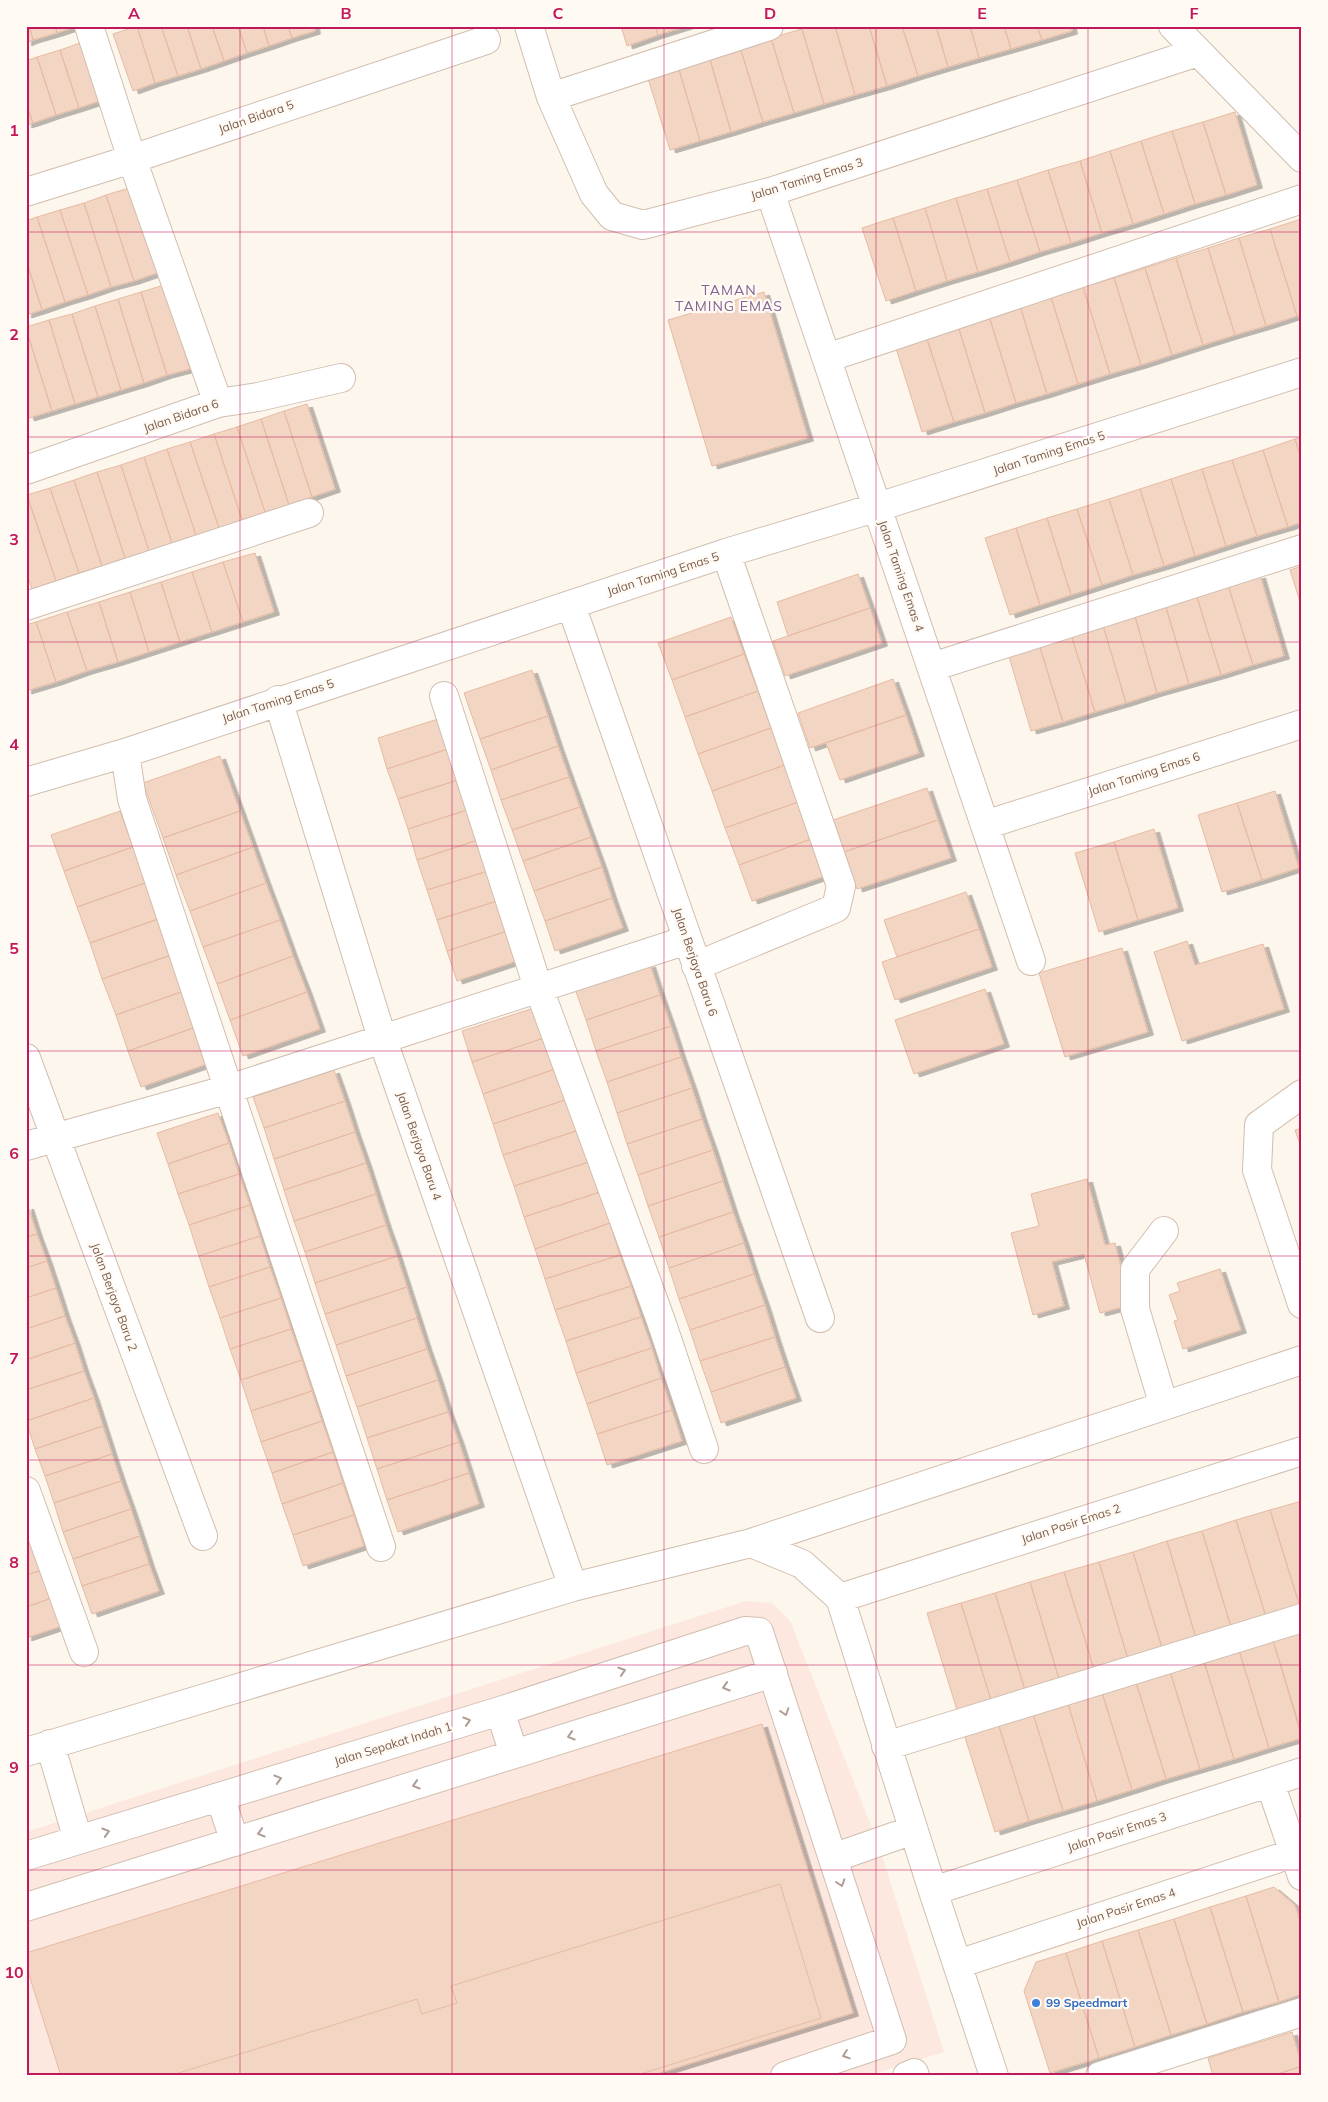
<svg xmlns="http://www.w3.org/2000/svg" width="1328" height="2102" viewBox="0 0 1328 2102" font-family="Mulish,sans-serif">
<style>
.commercial{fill:#fde8e0}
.building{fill:#f3d5c3;stroke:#e6bba3;filter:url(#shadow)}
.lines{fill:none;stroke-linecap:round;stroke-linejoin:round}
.minor-casing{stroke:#d1beb0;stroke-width:30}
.minor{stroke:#fff;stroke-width:28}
.oneway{stroke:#af9d94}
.grid{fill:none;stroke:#c2185b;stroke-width:1;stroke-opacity:0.55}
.shop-dot{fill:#3f7fe0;stroke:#fffaf3;stroke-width:2}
.labels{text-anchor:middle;stroke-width:4.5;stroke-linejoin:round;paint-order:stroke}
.street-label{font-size:12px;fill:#7a5c4d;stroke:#fffaf3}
.shop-label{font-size:12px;font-weight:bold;fill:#366cbe;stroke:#fffaf3;text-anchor:start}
.neighbourhood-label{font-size:14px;letter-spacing:1px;fill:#846695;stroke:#fffaf3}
.neatline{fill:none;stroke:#c2185b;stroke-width:2}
.grid-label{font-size:16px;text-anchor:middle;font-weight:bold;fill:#c2185b}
</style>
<defs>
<filter id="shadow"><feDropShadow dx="5.5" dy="3" stdDeviation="0" flood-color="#0004"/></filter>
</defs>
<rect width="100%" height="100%" fill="#fdf6ec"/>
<path class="commercial" d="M746 1601 772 1603 790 1621 878 1843 944 2052 867 2076H26V1832Z"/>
<path class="building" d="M26 26H29L33 40 26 43Z
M29 26H55L57 33 33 40Z
M55 26H78L57 33Z
M137 26H161L178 76 155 83Z
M137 26 155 83 133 91 113 34Z
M161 26H187L201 69 178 76Z
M187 26H212L224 61 201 69Z
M212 26H238L247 53 224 61Z
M238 26H263L269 46 247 53Z
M263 26H288L292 38 269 46Z
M288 26H314L315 31 292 38Z
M621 26H655L658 35 627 46Z
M655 26H687L658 35Z
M811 26H835L855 95 824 104 802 29Z
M835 26H869L887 86 855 95Z
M869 26H902L918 76 887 86Z
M902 26H936L948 67 918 76Z
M936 26H970L979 58 948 67Z
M970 26H1004L1011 49 979 58Z
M1004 26H1037L1042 40 1011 49Z
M1037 26H1071L1072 31 1042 40Z
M802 29 824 104 794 113 771 38Z
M771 38 794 113 763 122 740 47Z
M83 42 103 100 79 108 60 50Z
M740 47 763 122 731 132 709 56Z
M60 50 79 108 56 115 37 57Z
M709 56 731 132 700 141 678 66Z
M37 57 56 115 33 123 26 103V61Z
M678 66 700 141 670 150 647 75Z
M26 103 33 123 26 125Z
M1235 112 1257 185 1226 195 1203 122Z
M1203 122 1226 195 1195 204 1172 131Z
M1172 131 1195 204 1164 214 1141 141Z
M1141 141 1164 214 1133 224 1110 151Z
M1110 151 1133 224 1102 233 1080 161Z
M1080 161 1102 233 1071 243 1048 170Z
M1048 170 1071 243 1040 252 1017 180Z
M1017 180 1040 252 1010 262 987 189Z
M129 188 157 273 134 281 106 195Z
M987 189 1010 262 978 272 956 198Z
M106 195 134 281 111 287 84 203Z
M956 198 978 272 947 281 925 208Z
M84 203 111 287 88 295 60 210Z
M925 208 947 281 916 291 893 218Z
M60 210 88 295 65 302 37 217Z
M37 217 65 302 42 310 26 260V221Z
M893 218 916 291 886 301 862 228Z
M1301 219 1302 315 1297 316 1270 229Z
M1270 229 1297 316 1266 326 1239 238Z
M1239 238 1266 326 1235 335 1208 248Z
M1208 248 1235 335 1203 345 1176 258Z
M1176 258 1203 345 1172 355 1145 268Z
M26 260 42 310 26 315Z
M1145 268 1172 355 1141 365 1114 278Z
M1114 278 1141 365 1110 374 1083 287Z
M164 285 190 369 167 375 141 292Z
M1083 287 1110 374 1078 384 1051 297Z
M141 292 167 375 144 383 118 299Z
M764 292 808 438 712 466 668 320Z
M1051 297 1078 384 1047 394 1020 306Z
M118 299 144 383 121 390 95 306Z
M95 306 121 390 98 397 72 314Z
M1020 306 1047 394 1016 403 989 316Z
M72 314 98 397 75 404 49 320Z
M989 316 1016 403 985 413 958 326Z
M49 320 75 404 52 411 26 329V327Z
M958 326 985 413 954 422 926 336Z
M26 329 52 411 29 418 26 411Z
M926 336 954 422 922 432 895 345Z
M307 404 335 489 312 497 284 411Z
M284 411 312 497 289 505 261 419Z
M261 419 289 505 265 512 237 427Z
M237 427 265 512 242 520 214 434Z
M214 434 242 520 219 528 190 442Z
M1302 437V462L1295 439Z
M1295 439 1302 462V522L1288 527 1263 450Z
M190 442 219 528 196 535 167 449Z
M167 449 196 535 172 543 144 457Z
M1263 450 1288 527 1257 536 1232 460Z
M144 457 172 543 149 551 121 465Z
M1232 460 1257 536 1226 546 1202 469Z
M121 465 149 551 125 558 97 472Z
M1202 469 1226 546 1195 556 1171 479Z
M97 472 125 558 102 566 74 480Z
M1171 479 1195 556 1164 566 1140 489Z
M74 480 102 566 79 573 50 488Z
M50 488 79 573 56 581 27 495Z
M1140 489 1164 566 1133 575 1109 499Z
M27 495 56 581 32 589 26 571Z
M1109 499 1133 575 1102 585 1077 509Z
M1077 509 1102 585 1071 595 1047 518Z
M1047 518 1071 595 1040 605 1016 528Z
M1016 528 1040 605 1010 615 985 538Z
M255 553 274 612 243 622 223 562Z
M223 562 243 622 212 632 192 572Z
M1302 566V608L1290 570Z
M192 572 212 632 180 642 161 582Z
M858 574 870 608 788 636 777 602Z
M1260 575 1284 656 1253 665 1228 585Z
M161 582 180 642 149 652 130 592Z
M1228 585 1253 665 1221 675 1196 594Z
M130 592 149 652 118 662 99 602Z
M1196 594 1221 675 1189 684 1165 604Z
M99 602 118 662 87 671 67 612Z
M1165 604 1189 684 1157 693 1134 613Z
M870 608 882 643 785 676 773 641Z
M67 612 87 671 56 682 36 622Z
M1134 613 1157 693 1126 703 1102 622Z
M731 617 744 654 672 680 658 643Z
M36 622 56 682 26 691V625Z
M1102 622 1126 703 1095 712 1070 631Z
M1070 631 1095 712 1063 722 1038 641Z
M1038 641 1063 722 1031 731 1007 650Z
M744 654 758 691 685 717 672 680Z
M532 670 548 716 480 739 464 693Z
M893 679 906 715 810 748 798 713Z
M758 691 771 728 698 754 685 717Z
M906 715 919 753 840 780 826 743Z
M548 716 558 746 491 770 480 739Z
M438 719 448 749 387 769 378 738Z
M771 728 785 765 712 791 698 754Z
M558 746 569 777 501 800 491 770Z
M448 749 458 780 398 799 387 769Z
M220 756 240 811 163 838 143 783Z
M785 765 798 802 725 828 712 791Z
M569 777 580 807 512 830 501 800Z
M458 780 467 810 408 829 398 799Z
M927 788 938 820 844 852 833 820Z
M1275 791 1299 868 1262 880 1237 803Z
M798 802 811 839 739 865 725 828Z
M1237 803 1262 880 1222 892 1198 815Z
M580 807 591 837 523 861 512 830Z
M467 810 478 840 417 860 408 829Z
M120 811 133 847 64 871 51 835Z
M240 811 253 847 176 875 163 838Z
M938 820 951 858 857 889 844 852Z
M1154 829 1178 908 1138 920 1114 842Z
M591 837 602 867 534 891 523 861Z
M811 839 825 876 752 901 739 865Z
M478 840 488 871 427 890 417 860Z
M1114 842 1138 920 1099 932 1075 853Z
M133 847 145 883 77 907 64 871Z
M253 847 266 883 190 911 176 875Z
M602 867 612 898 545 921 534 891Z
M488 871 497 901 437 920 427 890Z
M145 883 158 919 90 943 77 907Z
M266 883 280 920 203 947 190 911Z
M966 892 979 929 897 957 884 920Z
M612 898 623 928 555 951 545 921Z
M497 901 507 931 447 951 437 920Z
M158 919 171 955 102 979 90 943Z
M280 920 293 956 217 984 203 947Z
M979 929 992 967 895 1000 882 962Z
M507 931 517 961 457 981 447 951Z
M1187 941 1195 965 1263 944 1284 1009 1182 1041 1154 952Z
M1122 948 1148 1032 1065 1057 1039 973Z
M171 955 184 991 116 1015 102 979Z
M293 956 307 992 230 1020 217 984Z
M650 964 660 995 586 1020 575 989Z
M985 989 1004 1044 914 1074 895 1020Z
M184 991 196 1027 128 1051 116 1015Z
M307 992 320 1029 243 1056 230 1020Z
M660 995 671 1026 596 1051 586 1020Z
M537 1007 547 1037 472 1062 462 1031Z
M671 1026 681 1057 607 1082 596 1051Z
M196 1027 210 1063 141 1087 128 1051Z
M547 1037 558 1068 483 1094 472 1062Z
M681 1057 692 1088 617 1113 607 1082Z
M558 1068 568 1099 493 1124 483 1094Z
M334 1070 345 1101 264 1128 253 1097Z
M692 1088 702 1119 627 1144 617 1113Z
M568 1099 579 1130 503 1155 493 1124Z
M345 1101 355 1132 274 1159 264 1128Z
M218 1113 229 1143 168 1164 157 1133Z
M702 1119 713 1150 638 1175 627 1144Z
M1302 1128V1150L1295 1130Z
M579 1130 589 1162 514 1186 503 1155Z
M355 1132 366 1163 284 1190 274 1159Z
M229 1143 239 1174 178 1194 168 1164Z
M713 1150 723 1181 648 1206 638 1175Z
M589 1162 600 1192 524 1217 514 1186Z
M366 1163 376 1194 294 1221 284 1190Z
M239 1174 250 1205 189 1225 178 1194Z
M1087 1179 1105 1245 1115 1243 1131 1305 1100 1313 1084 1254 1052 1262 1064 1306 1033 1315 1011 1233 1039 1226 1031 1194Z
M723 1181 733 1212 659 1237 648 1206Z
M600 1192 610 1223 535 1249 524 1217Z
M376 1194 386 1225 305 1252 294 1221Z
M250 1205 260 1236 199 1256 189 1225Z
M28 1206 37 1234 26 1237V1207Z
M733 1212 744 1243 669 1268 659 1237Z
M610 1223 620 1255 545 1279 535 1249Z
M386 1225 397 1256 315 1283 305 1252Z
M37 1234 47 1261 26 1268V1237Z
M260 1236 270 1267 209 1287 199 1256Z
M744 1243 754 1274 679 1299 669 1268Z
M620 1255 631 1286 555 1310 545 1279Z
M397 1256 407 1287 325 1314 315 1283Z
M47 1261 56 1288 26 1298V1268Z
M270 1267 281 1298 220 1318 209 1287Z
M1220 1269 1241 1330 1183 1349 1174 1321 1178 1320 1169 1295 1180 1291 1177 1283Z
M754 1274 765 1305 690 1330 679 1299Z
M631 1286 641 1317 566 1341 555 1310Z
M407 1287 417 1318 336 1345 325 1314Z
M56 1288 65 1316 26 1329V1298Z
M281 1298 291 1329 230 1349 220 1318Z
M765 1305 775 1337 700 1361 690 1330Z
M65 1316 75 1343 26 1360V1329Z
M641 1317 652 1348 576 1373 566 1341Z
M417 1318 427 1349 346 1376 336 1345Z
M291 1329 302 1360 241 1380 230 1349Z
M775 1337 785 1367 711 1392 700 1361Z
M75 1343 84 1371 26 1390V1360Z
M652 1348 661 1378 587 1404 576 1373Z
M427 1349 438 1380 357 1407 346 1376Z
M302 1360 312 1391 251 1411 241 1380Z
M785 1367 796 1398 721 1423 711 1392Z
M84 1371 94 1398 26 1421V1390Z
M661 1378 672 1410 597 1434 587 1404Z
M438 1380 448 1412 367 1438 357 1407Z
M312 1391 322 1421 261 1442 251 1411Z
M94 1398 103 1426 35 1449 26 1421Z
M672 1410 682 1441 607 1465 597 1434Z
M448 1412 459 1442 377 1469 367 1438Z
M322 1421 333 1452 272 1473 261 1442Z
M103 1426 112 1454 45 1476 35 1449Z
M459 1442 469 1473 387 1500 377 1469Z
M333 1452 343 1483 282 1504 272 1473Z
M112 1454 121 1481 54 1503 45 1476Z
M469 1473 479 1504 398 1532 387 1500Z
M121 1481 131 1509 63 1532 54 1503Z
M343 1483 354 1515 293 1535 282 1504Z
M1302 1501V1606L1300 1607 1270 1510Z
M131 1509 140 1536 73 1559 63 1532Z
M1270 1510 1300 1607 1266 1617 1236 1520Z
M354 1515 364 1546 303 1566 293 1535Z
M1236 1520 1266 1617 1231 1627 1202 1531Z
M1202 1531 1231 1627 1196 1638 1167 1541Z
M140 1536 149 1564 82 1586 73 1559Z
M1167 1541 1196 1638 1162 1648 1133 1552Z
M34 1542 43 1570 26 1575V1545Z
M1133 1552 1162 1648 1128 1659 1099 1562Z
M1099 1562 1128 1659 1094 1669 1064 1572Z
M149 1564 159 1591 92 1614 82 1586Z
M43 1570 52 1598 26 1607V1575Z
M1064 1572 1094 1669 1059 1679 1030 1582Z
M1030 1582 1059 1679 1025 1690 995 1593Z
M995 1593 1025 1690 991 1700 961 1603Z
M52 1598 62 1626 26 1638V1607Z
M961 1603 991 1700 957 1710 927 1613Z
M1302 1628V1734L1272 1637Z
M1272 1637 1302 1738 1269 1748 1238 1647Z
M1238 1647 1269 1748 1234 1759 1203 1658Z
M1203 1658 1234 1759 1200 1769 1169 1668Z
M1169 1668 1200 1769 1166 1779 1135 1679Z
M1135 1679 1166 1779 1132 1790 1101 1689Z
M1101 1689 1132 1790 1097 1801 1067 1700Z
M1067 1700 1097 1801 1063 1811 1032 1710Z
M1032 1710 1063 1811 1029 1821 997 1720Z
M997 1720 1029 1821 995 1832 963 1731Z
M762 1724 853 2013 650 2076H61L26 1965V1953Z
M780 1884 821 2018 634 2076H169L417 1999 422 2014 457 2003 451 1986Z
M1274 1887 1295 1905 1302 1928V1994L1279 2002 1246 1896Z
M1246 1896 1279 2002 1243 2012 1210 1907Z
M1210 1907 1243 2012 1207 2024 1174 1919Z
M1174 1919 1207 2024 1171 2035 1138 1930Z
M1138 1930 1171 2035 1135 2047 1102 1941Z
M1102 1941 1135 2047 1099 2058 1066 1953Z
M1066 1953 1099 2058 1050 2073 1024 1991 1036 1962Z
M1292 2032 1302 2066 1272 2076H1213L1208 2058Z
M1302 2066V2076H1272Z"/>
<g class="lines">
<defs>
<path id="minor" d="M89 26 132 159 218 403
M529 26 551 97 594 194 612 216 643 225 770 192 1198 52
M1173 26 1302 158
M551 97 769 26
M26 192 132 159 486 40
M770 192 1031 961
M827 358 1302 199
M26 470 218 403 258 397 341 378
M571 605 820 1318
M26 606 309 513
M932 667 1302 549
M444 696 534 975 661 1321 704 1449
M278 700 382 1038 573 1587
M125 753 132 799 381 1547
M26 782 125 753 726 553 878 507 1302 372
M985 825 1302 724
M696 966 836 908 841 886 726 553
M26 1058 203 1536
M1302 1094 1259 1125 1257 1170 1302 1304
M26 1146 229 1089 687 940
M1164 1406 1135 1309V1269L1164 1231
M26 1491 84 1652
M751 1543 1302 1360
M840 1598 1302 1451
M500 1711 514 1754
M50 1744 78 1840
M886 1746 1302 1618
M26 1752 573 1587 751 1543 802 1564 840 1598 933 1891 994 2076
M1270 1783 1302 1876
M220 1797 235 1842
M26 1856 500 1711 745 1631 759 1632 892 2040 785 2076
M833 1858 913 1830
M933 1891 1302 1772
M26 1907 773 1673
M958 1964 1294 1853
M907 2076 914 2073 915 2076
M1100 2076 1302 2012"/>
</defs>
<use href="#minor" class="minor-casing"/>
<use href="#minor" class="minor"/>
</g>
<defs><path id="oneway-chevron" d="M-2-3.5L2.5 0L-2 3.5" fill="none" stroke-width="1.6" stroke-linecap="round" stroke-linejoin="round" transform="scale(1.25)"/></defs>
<g class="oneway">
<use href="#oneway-chevron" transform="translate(622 1671) rotate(-18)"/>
<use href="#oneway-chevron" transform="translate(726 1687) rotate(163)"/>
<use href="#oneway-chevron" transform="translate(785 1712) rotate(72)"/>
<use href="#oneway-chevron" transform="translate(467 1721) rotate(-17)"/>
<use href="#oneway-chevron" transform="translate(571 1736) rotate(163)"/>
<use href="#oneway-chevron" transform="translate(278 1779) rotate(-17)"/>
<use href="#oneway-chevron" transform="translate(416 1785) rotate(163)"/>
<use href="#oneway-chevron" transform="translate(106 1832) rotate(-17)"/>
<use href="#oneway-chevron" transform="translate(261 1833) rotate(163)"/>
<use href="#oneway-chevron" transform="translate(841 1883) rotate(72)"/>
<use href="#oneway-chevron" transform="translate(846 2055) rotate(161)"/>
</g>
<path class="grid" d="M240 26V2076M452 26V2076M664 26V2076M876 26V2076M1088 26V2076M26 232H1302M26 437H1302M26 642H1302M26 846H1302M26 1051H1302M26 1256H1302M26 1460H1302M26 1665H1302M26 1870H1302"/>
<circle class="shop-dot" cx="1036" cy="2003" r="5"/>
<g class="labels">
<g class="street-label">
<text transform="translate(256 117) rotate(-19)" y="4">Jalan Bidara 5</text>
<text transform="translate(807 179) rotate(-17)" y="4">Jalan Taming Emas 3</text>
<text transform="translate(181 416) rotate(-19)" y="4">Jalan Bidara 6</text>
<text transform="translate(1049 453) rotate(-18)" y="4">Jalan Taming Emas 5</text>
<text transform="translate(663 574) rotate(-18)" y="4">Jalan Taming Emas 5</text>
<text transform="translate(901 576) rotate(71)" y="4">Jalan Taming Emas 4</text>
<text transform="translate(278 701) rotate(-18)" y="4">Jalan Taming Emas 5</text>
<text transform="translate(1144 774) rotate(-18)" y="4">Jalan Taming Emas 6</text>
<text transform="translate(695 962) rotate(71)" y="4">Jalan Berjaya Baru 6</text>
<text transform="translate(419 1146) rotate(71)" y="4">Jalan Berjaya Baru 4</text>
<text transform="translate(114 1297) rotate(70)" y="4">Jalan Berjaya Baru 2</text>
<text transform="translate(1071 1524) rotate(-18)" y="4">Jalan Pasir Emas 2</text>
<text transform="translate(393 1744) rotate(-17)" y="4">Jalan Sepakat Indah 1</text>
<text transform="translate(1117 1832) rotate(-18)" y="4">Jalan Pasir Emas 3</text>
<text transform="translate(1126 1908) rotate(-18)" y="4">Jalan Pasir Emas 4</text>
</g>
<g class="shop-label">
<text x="1046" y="2007">99 Speedmart</text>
</g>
<g class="neighbourhood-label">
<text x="729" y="295">TAMAN<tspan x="729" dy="16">TAMING EMAS</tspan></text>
</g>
</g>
<rect width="1328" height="2102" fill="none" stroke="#fffaf3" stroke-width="55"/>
<rect x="28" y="28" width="1272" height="2046" class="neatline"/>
<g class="grid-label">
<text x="134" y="19">A</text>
<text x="346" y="19">B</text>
<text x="558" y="19">C</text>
<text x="770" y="19">D</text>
<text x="982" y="19">E</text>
<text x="1194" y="19">F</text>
<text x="14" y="136">1</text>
<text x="14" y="340">2</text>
<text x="14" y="545">3</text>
<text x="14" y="750">4</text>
<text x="14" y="954">5</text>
<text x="14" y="1159">6</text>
<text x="14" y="1364">7</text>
<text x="14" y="1568">8</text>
<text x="14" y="1773">9</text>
<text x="14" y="1978">10</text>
</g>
</svg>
